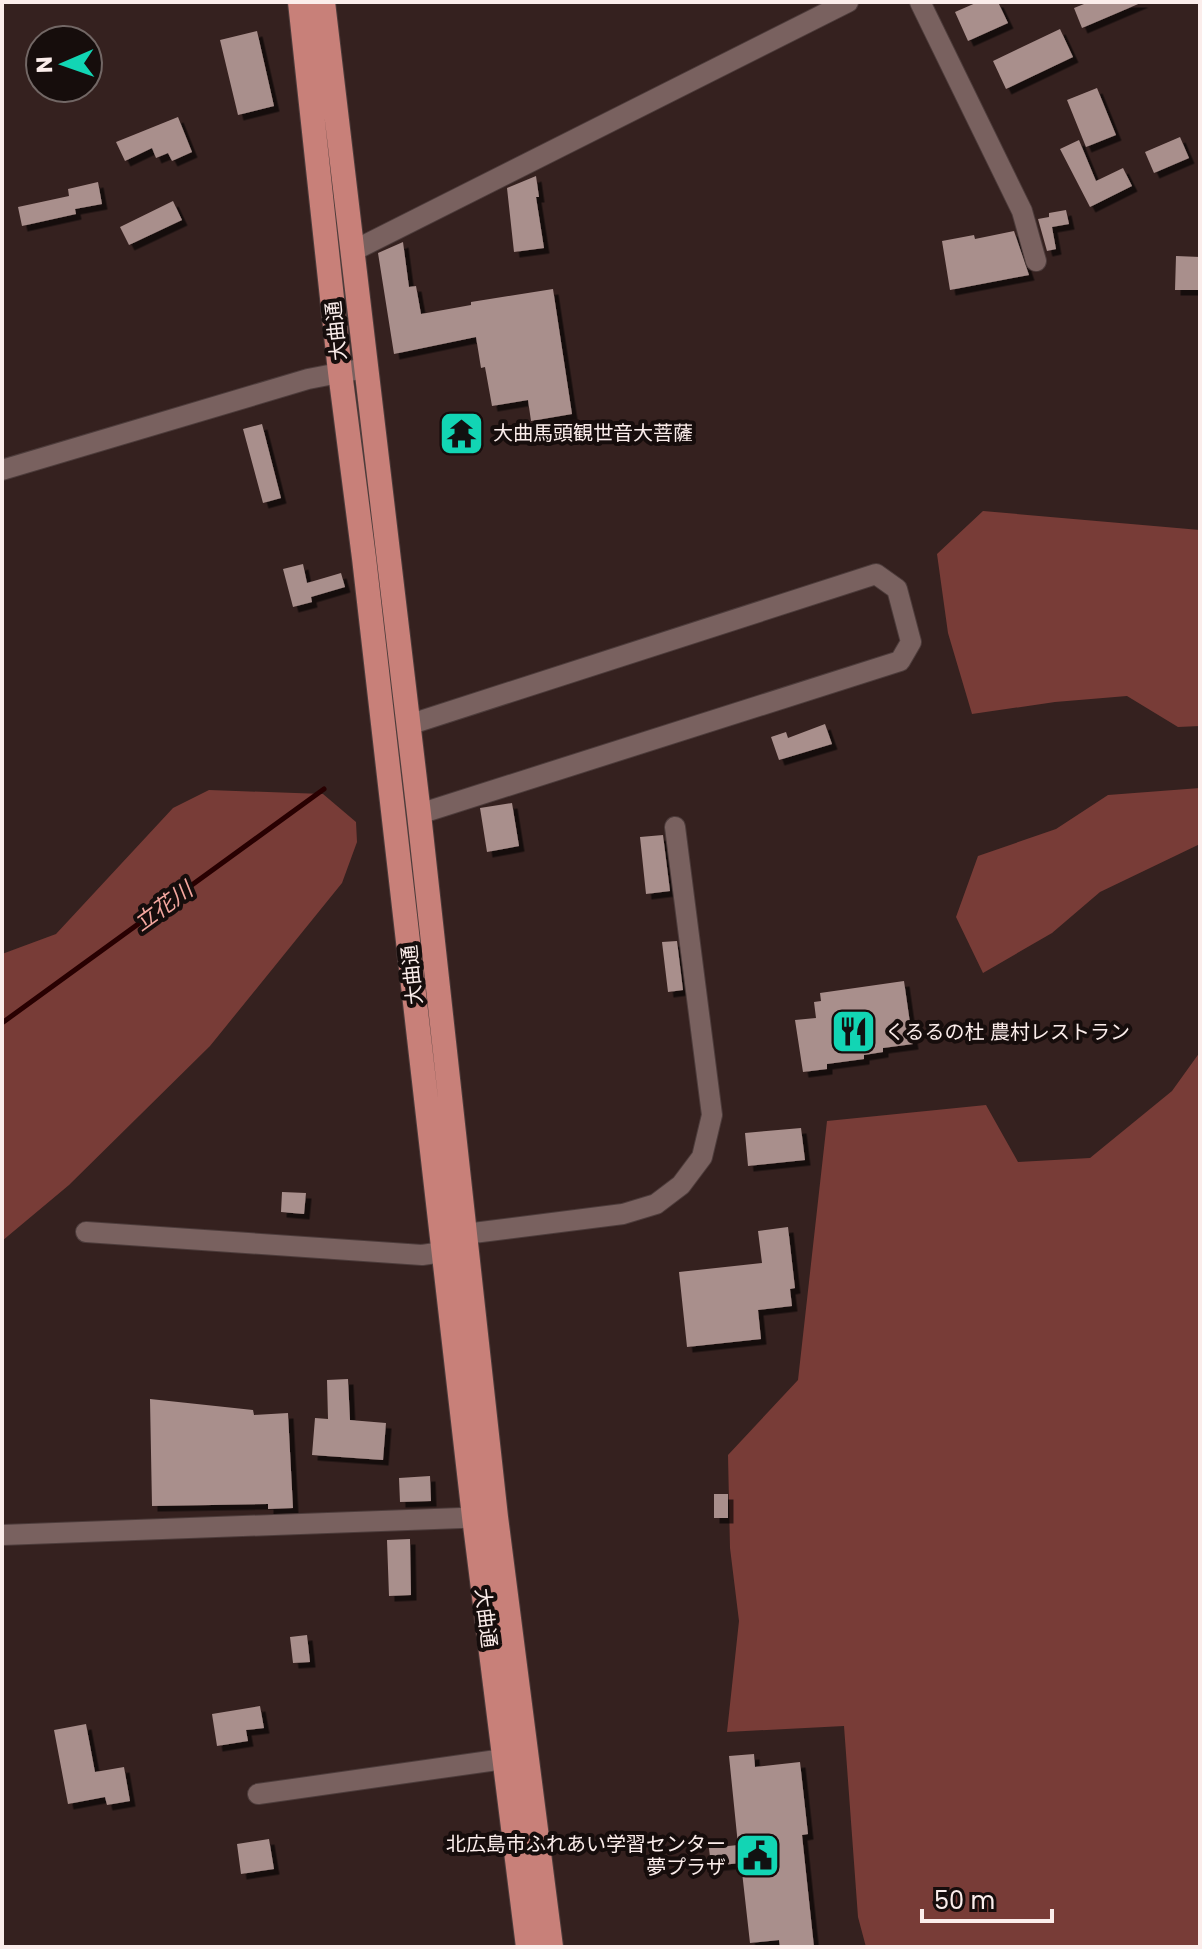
<svg xmlns="http://www.w3.org/2000/svg" width="1202" height="1949" viewBox="0 0 1202 1949" font-family="Poppins,'Noto Sans JP',sans-serif">
<style>
.green{fill:#783c37}
.lines{fill:none;stroke-linecap:round;stroke-linejoin:round}
.stream{stroke:#280001;stroke-width:5}
.building{fill:#a98f8c;filter:url(#shadow)}
.minor-casing{stroke:#4d3c3b;stroke-width:22}
.major-casing{stroke:#4d3c3b;stroke-width:26}
.minor{stroke:#79615f;stroke-width:20}
.major{stroke:#c88079;stroke-width:24}
.labels{text-anchor:middle;stroke-width:8;stroke-linejoin:round;paint-order:stroke}
.street-label{font-size:20px;fill:#fbedeb;stroke:#160d0c}
.poi-label{font-size:20px;fill:#fbedeb;stroke:#160d0c;text-anchor:start}
.water-label{font-size:22px;font-style:italic;fill:#f4a79f;stroke:#160d0c}
</style>
<defs>
<filter id="shadow"><feDropShadow dx="5.5" dy="5.5" stdDeviation="0" flood-color="#0009"/></filter>
</defs>
<rect width="100%" height="100%" fill="#35211f"/>
<path class="green" d="M983 511 1200 530V726L1178 727 1127 696 1055 702 972 714 948 633 937 554Z
M1200 788V844L1100 892 1052 933 983 973 956 917 978 856 1056 829 1108 795Z
M209 790 323 794 356 822 357 842 342 883 210 1046 69 1185 2 1241V954L56 934 173 808Z
M1200 1052V1947H866L858 1917 844 1726 727 1732 739 1621 730 1548 728 1455 798 1380 827 1121 986 1105 1018 1162 1090 1158 1172 1091Z"/>
<g class="lines">
<path class="stream" d="M2 1023 324 789"/>
</g>
<path class="building" d="M978 2H998L1008 23 968 41 955 12Z
M1089 2H1143L1082 28 1074 8Z
M1060 29 1073 57 1006 89 993 61Z
M257 31 274 106 238 115 220 40Z
M1097 88 1116 135 1086 147 1067 100Z
M178 117 192 152 172 161 168 153 156 158 152 148 125 161 116 142Z
M1180 137 1189 158 1154 173 1145 152Z
M1079 140 1096 181 1123 168 1132 186 1090 207 1060 149Z
M536 176 539 197H536L544 248 514 252 507 188Z
M98 182 102 204 75 209 76 214 22 226 18 207 69 196 68 189Z
M173 201 182 220 129 245 120 227Z
M1066 210 1069 224 1052 227 1056 249 1047 251 1038 219 1049 217V213Z
M1014 231 1029 275 950 290 942 241 974 235 975 239Z
M403 242 409 287 416 286 421 314 471 305V302L553 289 572 414 531 421 528 400 492 406 485 367 481 368 476 337 394 354 378 253Z
M1176 256 1200 257V290H1175Z
M473 420 478 441 452 447 447 426Z
M262 424 281 498 263 503 243 429Z
M303 564 307 583 341 573 345 587 311 597 312 602 293 607 283 569Z
M825 724 832 744 779 760 771 737 786 732 788 738Z
M512 803 519 846 487 852 480 808Z
M663 835 670 891 646 894 640 837Z
M677 941 683 990 668 992 662 942Z
M904 981 913 1044 883 1048V1052L864 1055V1059L827 1064V1069L803 1072 795 1020 816 1018 814 1002 821 1001 820 993Z
M801 1128 805 1160 748 1166 745 1133Z
M282 1192 306 1193 304 1214 281 1212Z
M788 1227 795 1288 790 1289 792 1306 758 1310 761 1339 687 1347 679 1272 762 1263 758 1231Z
M348 1379 350 1420 386 1423 383 1460 312 1455 315 1418 328 1419 327 1380Z
M150 1399 253 1410 254 1415 288 1413 293 1508 268 1509V1504L152 1506Z
M430 1476 431 1501 400 1502 399 1478Z
M714 1494H728V1518H714Z
M410 1539 411 1595 389 1596 387 1540Z
M307 1635 310 1662 293 1663 290 1637Z
M260 1706 264 1728 246 1730 248 1741 217 1746 212 1714Z
M86 1724 95 1772 124 1767 130 1801 107 1805 105 1797 68 1804 54 1730Z
M754 1754 755 1767 800 1762 808 1834 802 1835 814 1947H780L779 1940 750 1943 741 1863 711 1866 709 1848 738 1845 729 1756Z
M269 1839 274 1869 241 1874 237 1844Z"/>
<g class="lines">
<defs>
<path id="minor" d="M920 2 1022 211 1036 261
M351 252 848 2
M2 470 308 379 365 368
M408 725 876 574 897 589 911 642 900 661 419 814
M86 1232 422 1255 443 1252 465 1234 623 1214 656 1204 681 1185 702 1157 712 1115 675 827
M2 1535 488 1517
M258 1794 504 1759"/>
<path id="major" d="M300 2 340 372 364 558 474 1517 528 1947
M323 2 419 814 496 1517 551 1947"/>
</defs>
<use href="#minor" class="minor-casing"/>
<use href="#major" class="major-casing"/>
<use href="#minor" class="minor"/>
<use href="#major" class="major"/>
</g>
<defs>
<symbol id="temple-square" viewBox="-11 -11 22 22"><rect x="-9" y="-9" width="18" height="18" rx="4" fill="#12d5b4" stroke="#160d0c"/><path d="M0-6L5-2H3V0L6.5 2.5H4V6H1.5V3h-3V6H-4V2.5H-6.5L-3 0V-2H-5Z" fill="#111"/></symbol>
<symbol id="restaurant-square" viewBox="-11 -11 22 22"><rect x="-9" y="-9" width="18" height="18" rx="4" fill="#12d5b4" stroke="#160d0c"/><path d="M-5-6h1v4h1v-4h1v4h1v-4h1v5L-1.5 .5V6h-2V.5L-5-1ZM5-6V6H3V1.5H1.5Q1.5-4 5-6Z" fill="#111"/></symbol>
<symbol id="civic-square" viewBox="-11 -11 22 22"><rect x="-9" y="-9" width="18" height="18" rx="4" fill="#12d5b4" stroke="#160d0c"/><path d="M-.6-6.5H3V-4.5H.6V-3L4-1V1h2V6H-6V1h2V-1L-.6-3ZM-1.2 2.5V6h2.4V2.5Z" fill="#111"/></symbol>
</defs>
<g fill-rule="evenodd">
<use href="#temple-square" x="436" y="408" width="51" height="51"/>
<use href="#restaurant-square" x="828" y="1006" width="51" height="51"/>
<use href="#civic-square" x="732" y="1830" width="51" height="51"/>
</g>
<g class="labels">
<g class="street-label">
<text transform="translate(336 331) rotate(-96)" y="7">大曲通</text>
<text transform="translate(412 975) rotate(-96)" y="7">大曲通</text>
<text transform="translate(486 1618) rotate(83)" y="7">大曲通</text>
</g>
<g class="poi-label">
<text x="493" y="440">大曲馬頭観世音大菩薩</text>
<text x="885" y="1039">くるるの杜 農村レストラン</text>
<text x="726" y="1851" text-anchor="end">北広島市ふれあい学習センター<tspan x="726" dy="23">夢プラザ</tspan></text>
</g>
<g class="water-label">
<text transform="translate(163 906) rotate(-36)" y="8">立花川</text>
</g>
</g>
<rect width="1202" height="1949" fill="none" stroke="#fbedeb" stroke-width="8"/>
<g transform="translate(64 64) rotate(268)"><circle r="38" fill="#160d0c" stroke="#726765" stroke-width="2"/>
<path d="M0-6L14 30L0 20L-14 30Z" fill="#12d5b4"/>
<text y="-12" font-size="22" font-weight="bold" text-anchor="middle" fill="#fbedeb">N</text>
</g>
<path d="M922 1909v12h130v-12" fill="none" stroke="#fbedeb" stroke-width="4"/>
<text x="934" y="1909" font-size="24" fill="#fbedeb" stroke="#160d0c" stroke-width="6" paint-order="stroke">50 m</text>
</svg>
